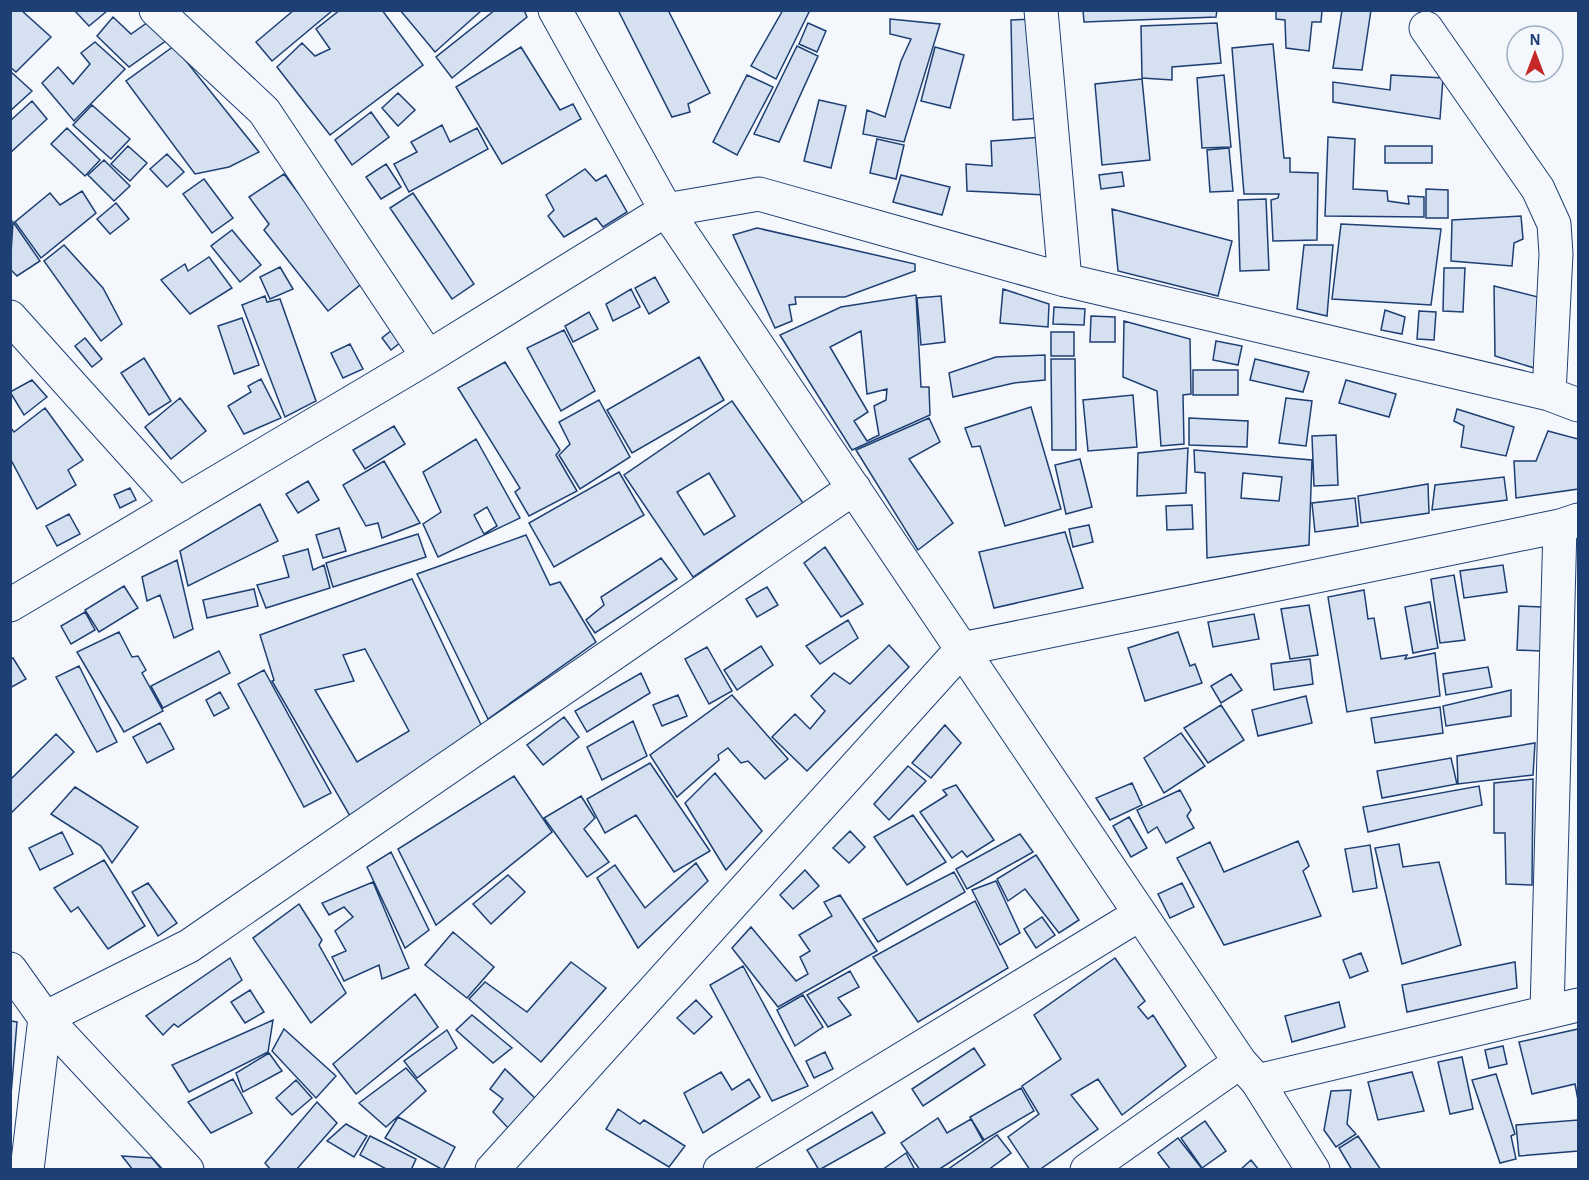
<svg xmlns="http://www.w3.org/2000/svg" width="1589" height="1180" viewBox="0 0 1589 1180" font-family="'Alegreya Sans',sans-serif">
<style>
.building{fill:#d5e0f0;stroke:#1d3f73;stroke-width:1.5;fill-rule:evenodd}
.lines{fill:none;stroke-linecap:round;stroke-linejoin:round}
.minor-casing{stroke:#1d3f73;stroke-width:35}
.minor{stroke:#f4f7fb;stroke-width:33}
</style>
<rect width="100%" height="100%" fill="#f4f7fb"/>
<path class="building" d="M10 10H21L51 37 16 72 10 67Z
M74 10H106L107 11 89 26Z
M294 10H333L272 61 256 42Z
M340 10H382L423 65 330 135 277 67 302 43 315 56 330 49 316 29Z
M400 10H482L435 52Z
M495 10H524L527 17 452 78 436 57Z
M618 10H668L710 93 688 104 690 112 672 117Z
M783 10H810L776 79 751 66Z
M1083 10H1217L1216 17 1084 22Z
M1276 10H1322L1321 22H1312L1309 51 1286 48 1285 20 1276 19Z
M1342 10H1371L1362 70 1333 68Z
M113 17 131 34 151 20 167 40 129 67 97 36Z
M890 19 940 24 904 142 863 134 867 110 885 117 901 61 911 39 890 34Z
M1035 19 1042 118 1013 120 1011 20Z
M808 23 826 31 817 52 799 44Z
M1217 23 1221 63 1172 67V80L1142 78 1141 26Z
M95 42 125 69 74 121 42 83 58 67 73 84 90 64 81 53Z
M1273 44 1284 158H1290V172L1318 173 1317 240 1273 241 1271 200 1278 198 1279 194H1244L1232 48Z
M174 46 259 152 229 167 195 174 126 81Z
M797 46 818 56 779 142 754 134Z
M521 47 560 110 573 104 581 119 502 164 456 87Z
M935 47 964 55 950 108 921 101Z
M10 71 32 91 10 111Z
M747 75 773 87 737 155 713 142Z
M1224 75 1231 147 1202 148 1197 78Z
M1391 75 1443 78 1440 119 1333 102V82L1390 90Z
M1142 79 1150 160 1102 165 1095 84Z
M398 93 415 110 398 126 382 108Z
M819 100 846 106 831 168 804 161Z
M32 101 47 119 10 153V121Z
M92 105 130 139 111 159 73 125Z
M371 112 389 137 352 165 335 140Z
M442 125 450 142 477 128 488 149 409 192 394 164 417 152 411 142Z
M67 128 100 160 85 176 51 144Z
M1043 137 1045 195 967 191 966 164 992 166 991 141Z
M1328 137 1355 139 1353 189 1387 191 1388 201 1409 204 1408 196 1424 197V217L1325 216Z
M877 139 904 145 896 179 870 173Z
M128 146 147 163 130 181 111 164Z
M1385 146H1432V163H1385Z
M1229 148 1233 191 1210 192 1207 150Z
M167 154 184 172 167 187 150 169Z
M104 160 130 186 114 201 88 175Z
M386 164 401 187 381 199 366 177Z
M585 169 596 181 606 175 627 212 603 227 596 218 564 237 548 216 554 210 546 195Z
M1122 172 1124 186 1101 189 1099 175Z
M284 174 365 281 328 311 264 230 269 224 249 197Z
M901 175 950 187 942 215 893 202Z
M204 179 233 218 212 233 183 194Z
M1426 189 1448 190V218H1426Z
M82 191 96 213 41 258 15 222 50 193 60 205Z
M413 193 474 284 452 299 390 208Z
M1266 199 1269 270 1240 271 1238 200Z
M116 203 129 219 110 234 97 219Z
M1112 209 1232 241 1218 296 1118 271Z
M1521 216 1523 239 1514 243 1512 266 1451 261 1452 220Z
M13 222 40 261 17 276 10 269Z
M1341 224 1441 229 1431 305 1332 299Z
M757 228 915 264V271L845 297H795L796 304 789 305 792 321 775 328 733 235Z
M232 230 261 265 240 282 211 246Z
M64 245 103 288 122 324 101 341 44 261Z
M1304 245H1333L1327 316 1297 309Z
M209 257 232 288 190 314 161 280 185 264 188 271Z
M280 267 293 289 270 299 260 277Z
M1444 268H1465L1463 312 1443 311Z
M655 277 669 302 649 314 635 288Z
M1494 286 1542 298 1544 371 1495 356Z
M631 289 640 307 613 321 606 304Z
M1003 289 1049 304 1048 327 1000 323Z
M916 295 921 387H929L930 415 852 450 780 335 841 307ZM861 331 867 394 887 389 886 400 874 406 879 435 867 441 854 421 868 412 830 347Z
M265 296 267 302 280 299 316 401 285 417 242 305Z
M941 296 945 342 921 345 917 298Z
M1054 307 1085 309 1084 325 1053 324Z
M1385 310 1405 317 1402 334 1381 330Z
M1419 311 1436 312 1434 340 1417 339Z
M589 312 598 329 573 342 565 326Z
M1091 316 1115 317V342H1090Z
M242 318 259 365 234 374 218 326Z
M1124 321 1190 339 1191 394 1183 395 1184 444 1161 446 1157 391 1123 377Z
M397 326 406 338 391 350 382 338Z
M564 330 595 391 561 411 527 348Z
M1051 332H1074V356H1051Z
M85 338 102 359 92 367 75 346Z
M1216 341 1242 346 1238 365 1213 360Z
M350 344 363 369 343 378 331 353Z
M1045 355V380L1014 383 953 397 949 373 996 357Z
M699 357 724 400 632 453 607 410Z
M144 358 171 401 149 415 121 373Z
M1051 359H1075L1076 450H1052Z
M1255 359 1309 372 1303 392 1250 380Z
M505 362 560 450 556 455 577 491 529 516 515 492 520 488 458 388Z
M1193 370H1238V395H1193Z
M261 379 281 418 244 434 228 406 251 392 248 386Z
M32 380 47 397 24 415 10 392Z
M1346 380 1396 394 1389 417 1339 403Z
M1133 395 1137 447 1088 451 1083 400Z
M180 398 206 431 171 459 145 427Z
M1286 398 1312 401 1306 446 1279 443Z
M599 400 630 457 580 489 559 455 570 444 559 422Z
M732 401 803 503 693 577 624 475ZM709 473 735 516 704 535 677 492Z
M1031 407 1061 509 1005 526 980 446 972 447 965 428Z
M45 408 83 460 68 470 76 485 37 509 10 458V427L14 432Z
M1457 409 1514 427 1506 456 1461 447 1464 426 1454 421Z
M929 418 940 442 909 459 953 523 918 550 856 450Z
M1189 418 1248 421 1247 447 1189 445Z
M394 426 405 444 365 469 353 450Z
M1548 431 1578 439V489L1516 498 1514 461H1536Z
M1336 435 1338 485 1314 486 1312 436Z
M476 439 520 518 438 557 423 524 441 512 423 472ZM487 507 497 526 484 534 474 515Z
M1188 448 1186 493 1137 496 1138 453Z
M1194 450 1312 460 1309 545 1207 558 1205 473 1195 472ZM1243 473 1282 477 1279 501 1241 498Z
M1080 459 1092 507 1066 514 1055 465Z
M384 461 420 523 382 538 378 523 366 526 343 485Z
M619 472 644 515 554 567 529 523Z
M1504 477 1507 500 1432 510 1435 485Z
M308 481 319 500 298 513 286 494Z
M1428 484 1429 513 1361 523 1358 496Z
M130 488 136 500 120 508 114 495Z
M1355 498 1358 526 1315 532 1312 503Z
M260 504 278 541 188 586 180 551Z
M1192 505 1193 529 1167 530 1166 506Z
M69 514 80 534 57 546 46 526Z
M1089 525 1093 542 1073 547 1069 529Z
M339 528 346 551 323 558 316 535Z
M1065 532 1083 588 994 608 979 552Z
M418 534 426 557 333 587 326 563Z
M526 535 550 585 560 582 596 642 488 719 417 574Z
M825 547 863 604 841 617 804 563Z
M308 549 313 570 324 565 330 588 266 608 257 585 289 577 283 556Z
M661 558 677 579 595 633 586 620 604 605 601 597Z
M177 560 193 629 174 638 160 595 147 601 142 577Z
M1503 565 1507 592 1464 598 1460 571Z
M1454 575 1465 640 1440 643 1431 579Z
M412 579 483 729 350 816 272 681 274 680 260 635ZM365 649 409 731 357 762 315 690 354 681 343 655Z
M124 586 138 608 99 632 85 610Z
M767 587 778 605 757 617 746 599Z
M254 589 258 606 207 618 203 600Z
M1364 590 1368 619 1374 618 1381 659 1407 655 1405 659 1435 653 1440 696 1347 712 1328 597Z
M1430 602 1438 648 1413 653 1405 607Z
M1309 605 1318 655 1290 659 1281 609Z
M1519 606 1542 607 1541 651 1517 650Z
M85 612 95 630 71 644 61 626Z
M1254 614 1259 639 1213 647 1208 622Z
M848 620 858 638 820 664 806 646Z
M119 632 132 657 138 656 146 670 142 673 163 711 124 732 77 652Z
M1178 632 1190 666 1195 664 1202 683 1145 701 1128 648Z
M889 645 909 667 807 771 772 737 795 714 810 729 825 711 811 696 834 673 850 684Z
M761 646 773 665 737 690 724 670Z
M707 647 732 691 709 704 685 659Z
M219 651 230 673 163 708 151 686Z
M13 658 26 679 10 688V659Z
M1310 659 1313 684 1274 690 1271 664Z
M79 666 117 742 97 752 56 677Z
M1488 667 1492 687 1446 695 1443 674Z
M264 670 331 793 304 807 238 684Z
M641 673 650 693 587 732 575 711Z
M1231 674 1242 690 1221 703 1211 686Z
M1511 690V716L1446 726 1443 706Z
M220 692 229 708 214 716 206 700Z
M678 695 687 716 662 726 653 705Z
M732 695 788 759 765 779 748 761 741 763 728 748 718 755 719 760 677 797 650 755Z
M1306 696 1312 723 1258 736 1252 710Z
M1221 705 1244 740 1208 763 1184 728Z
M1440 707 1443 733 1375 743 1371 718Z
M564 717 579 737 543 765 527 745Z
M633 721 647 756 602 780 587 747Z
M160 723 174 749 147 763 133 737Z
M945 725 961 743 931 778 912 763Z
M1181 733 1205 766 1164 793 1144 758Z
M56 734 74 752 10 814V780Z
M1535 743 1533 775 1458 784 1457 756Z
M1451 758 1457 784 1382 798 1377 771Z
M650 763 710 851 674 872 636 815 605 833 587 799Z
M908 766 926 781 889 820 874 804Z
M715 773 762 831 726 870 685 803Z
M514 776 552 832 436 925 398 849Z
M1533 779 1532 885 1506 884 1505 833H1494V783Z
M1132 783 1142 805 1110 820 1096 798Z
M956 785 994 840 967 857 962 851 952 858 920 812 947 795 943 790Z
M1479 786 1482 805 1368 832 1363 807Z
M75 787 138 827 112 863 101 846 51 814Z
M1180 790 1191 810 1187 816 1194 828 1166 843 1157 827 1148 833 1137 810Z
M581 796 595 818 584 829 609 862 587 877 544 818Z
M913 815 946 862 907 885 874 837Z
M1129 817 1147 848 1131 857 1113 826Z
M850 831 865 847 849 863 833 848Z
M62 832 73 854 40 870 29 848Z
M1020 834 1033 852 967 889 956 869Z
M1298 841 1309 866 1303 871 1321 916 1224 945 1177 858 1210 842 1224 872Z
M1399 844 1403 867 1439 862 1461 945 1402 964 1375 848Z
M1370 845 1377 888 1353 892 1345 849Z
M391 852 429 930 405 948 367 867Z
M1036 855 1079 920 1059 933 1025 889 1008 901 997 879Z
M104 860 145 926 108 949 78 907 71 912 54 888Z
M696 863 708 881 638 948 597 878 615 865 645 908Z
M805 870 819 886 793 909 780 895Z
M954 872 965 892 878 942 863 919Z
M508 875 525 892 491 924 473 904Z
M996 881 1020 933 1000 945 972 890Z
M373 882 409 968 382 979 379 965 344 981 332 957 346 951 335 931 353 917 344 907 329 915 322 903Z
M148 883 177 923 158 936 132 892Z
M1182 883 1194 907 1170 918 1158 894Z
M840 895 877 951 778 1007 732 948 751 927 796 981 808 974 800 957 810 951 799 935 832 916 824 902Z
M975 901 1008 968 918 1022 873 957Z
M299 904 322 940 319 945 346 993 311 1023 253 938Z
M1042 917 1055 935 1036 948 1024 929Z
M453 932 494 967 467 998 425 965Z
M1361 953 1368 971 1350 978 1343 960Z
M230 958 242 980 178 1027 174 1024 163 1035 146 1016Z
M1115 958 1145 1001 1138 1007 1148 1019 1153 1015 1186 1066 1122 1115 1098 1079 1071 1095 1098 1129 1039 1170H1030L1008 1137 1039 1114 1022 1086 1061 1059 1034 1015Z
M571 962 606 988 541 1062 469 999 485 982 527 1012Z
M1515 962 1517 988 1407 1012 1402 985Z
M743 966 808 1086 772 1101 710 985Z
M850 971 859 987 838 998 851 1015 828 1027 807 995Z
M250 990 264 1012 245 1023 231 1002Z
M415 994 438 1027 356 1094 333 1064Z
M803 995 823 1027 795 1046 777 1010Z
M696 1000 712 1017 694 1034 677 1018Z
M1339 1002 1345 1027 1292 1042 1285 1016Z
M472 1015 512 1048 493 1063 456 1030Z
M10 1016 11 1021 17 1022 10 1107Z
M273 1020 268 1052 189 1092 172 1065Z
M284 1029 336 1076 316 1098 272 1051Z
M1578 1029V1100L1575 1084 1532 1094 1519 1042Z
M447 1030 457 1048 417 1078 404 1061Z
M1503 1046 1507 1064 1489 1068 1485 1050Z
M974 1048 985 1065 923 1106 912 1089Z
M825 1052 833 1069 814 1078 806 1061Z
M269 1053 282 1071 243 1092 236 1073Z
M1462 1057 1473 1109 1450 1114 1438 1062Z
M406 1068 426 1091 386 1127 359 1103Z
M505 1069 537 1100 510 1130 493 1112 503 1099 490 1089Z
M721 1072 732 1090 749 1079 760 1097 703 1133 684 1093Z
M1412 1072 1424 1111 1378 1120 1368 1082Z
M1496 1074 1515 1134 1511 1136 1516 1159 1500 1163 1472 1080Z
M233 1079 252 1113 211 1133 188 1102Z
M296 1080 312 1098 292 1115 276 1098Z
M1021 1088 1034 1111 984 1140 970 1117Z
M1351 1090 1347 1124 1356 1134 1336 1147 1324 1130 1331 1091Z
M317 1102 337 1123 296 1170H271L265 1163Z
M618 1109 640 1124 644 1120 685 1146 669 1167 606 1129Z
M872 1112 885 1133 819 1170 807 1150Z
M398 1117 455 1147 443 1170 385 1138Z
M938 1118 947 1133 971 1119 983 1141 938 1170H920L901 1143Z
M1578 1120V1151L1519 1156 1516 1125Z
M1205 1121 1226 1151 1202 1168 1181 1138Z
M346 1124 367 1136 354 1157 327 1141Z
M997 1135 1011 1153 988 1170H947Z
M370 1136 416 1159 411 1170H388L360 1155Z
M1358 1136 1381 1170H1352L1339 1148Z
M1178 1138 1203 1170H1171L1158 1153Z
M906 1153 915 1170H882Z
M122 1156 152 1158 162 1170H133Z
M1251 1160 1259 1170H1240Z"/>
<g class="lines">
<defs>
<path id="minor" d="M156 10 264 111 428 357
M555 10 666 210 1240 1062 1257 1081 1313 1170
M1041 10 1065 280
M1426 28 1538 189 1554 224 1556 254 1549 394
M10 317 179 505
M10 605 428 357 666 210 759 194 1065 280 1549 394 1578 405
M10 969 45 1018 187 1170
M1547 1012 1560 526
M1257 1081 1578 1005
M27 1170 45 1018 189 946 854 488
M492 1170 962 649 1560 526 1578 520
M720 1170 1140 914
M1087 1170 1240 1062"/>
</defs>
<use href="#minor" class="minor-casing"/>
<use href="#minor" class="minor"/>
</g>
<rect width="1589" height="1180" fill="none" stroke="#1d3f73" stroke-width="24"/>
<g transform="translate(1535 54)"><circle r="28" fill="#f4f7fb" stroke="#9eadc5" stroke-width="1.5"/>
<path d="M0-4.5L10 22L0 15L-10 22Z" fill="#c62828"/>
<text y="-9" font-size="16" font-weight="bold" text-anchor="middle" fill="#1d3f73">N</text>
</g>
</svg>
